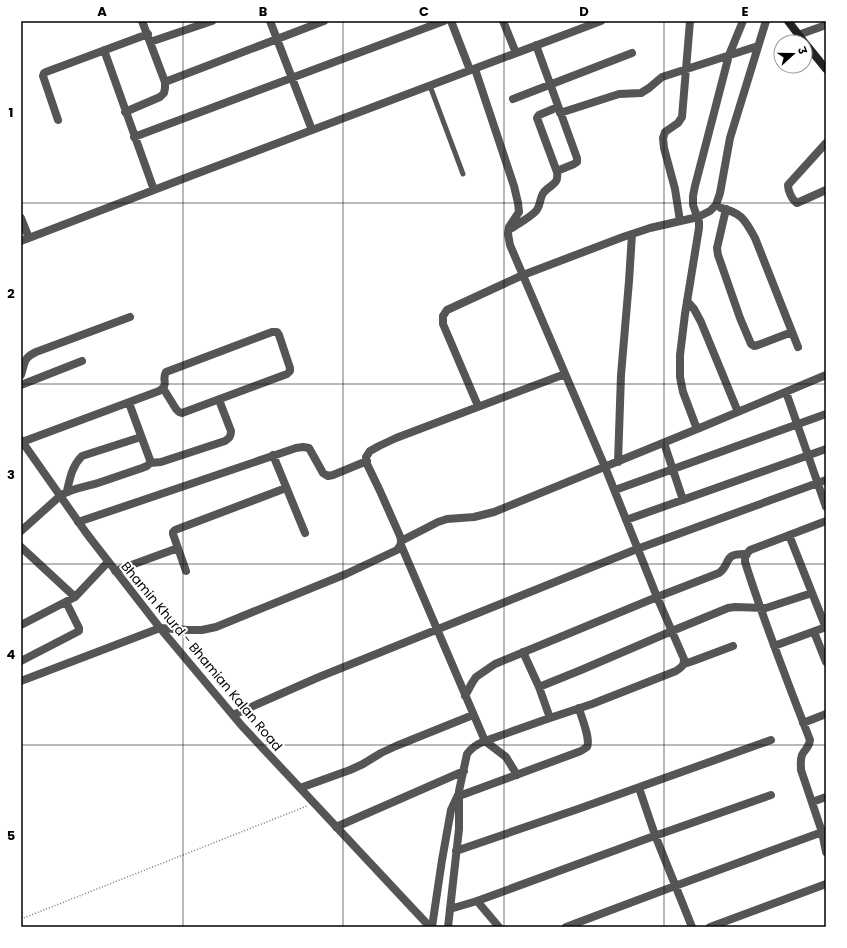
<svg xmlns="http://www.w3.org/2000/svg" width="847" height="948" viewBox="0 0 847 948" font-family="Poppins,'Noto Sans Devanagari',sans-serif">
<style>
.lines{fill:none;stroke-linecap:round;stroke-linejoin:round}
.path{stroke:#777;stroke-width:1.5;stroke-dasharray:1 2;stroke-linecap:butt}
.service{stroke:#555;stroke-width:5}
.minor{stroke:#555;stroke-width:8}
.tertiary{stroke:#555;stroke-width:8}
.secondary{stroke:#222;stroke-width:8}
.grid{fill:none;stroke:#000;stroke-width:1;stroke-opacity:0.55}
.labels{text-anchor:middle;stroke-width:4;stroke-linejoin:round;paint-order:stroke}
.street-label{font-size:13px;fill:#000;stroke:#fff}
.neatline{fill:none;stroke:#000;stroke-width:1.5}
.grid-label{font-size:13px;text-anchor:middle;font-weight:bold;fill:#000}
</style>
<rect width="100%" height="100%" fill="#fff"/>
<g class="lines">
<path class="path" d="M21 919 307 806"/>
<path class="service" d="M430 86 463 174"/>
<path class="minor" d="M270 21 312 130
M451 21 470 70
M503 21 516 53
M798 35 826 25
M150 42 212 21
M536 45 577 158V162L574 164 557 171
M104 50 154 190
M165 82 324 21
M513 99 632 53
M125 112 160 97 164 93 165 88V82L142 21
M560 113 619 94 641 93 649 88 662 77 758 46
M58 120 43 76 44 73 46 72 148 34
M134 137 444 21
M826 143 788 185C788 191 792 200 797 203L826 190
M721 208C742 213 745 220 755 238L798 347
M726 209 717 248 718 255 740 318 751 344 754 346 758 345 792 332
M21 218 29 238
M680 221 675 189 664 148 663 138 665 132 678 123 682 117 690 21
M512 228C519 223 529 218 535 212 541 207 539 198 544 192 551 184 559 185 557 172L537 118 538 116 539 115 558 107
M21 241 193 175 601 21
M687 301 694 309 701 322 738 412
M21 375C25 363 23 358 36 352L130 317
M21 385 82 361
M786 392 826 507
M478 406 443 324V316L447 310 523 275 623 237 650 228 698 217 710 211 716 205 720 193 730 138 766 21
M697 429 683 392 680 377V355L685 314 699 228V222L693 205V196L695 186 729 55 743 21
M22 442 159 391C170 384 161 381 166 372L272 332H277L279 335 290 368V371L287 374 182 413 179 412 176 409 163 388
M664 443 683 500
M273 455 305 533
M618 462 621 375 629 281 632 234
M150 463 161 462 225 441C229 438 231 437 231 431L219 400
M615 490 826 414
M67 491C70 478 72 466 82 456L141 437
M626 520 826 449
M826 521 750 550 745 556V562C764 622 787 681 810 740 809 748 805 749 802 755 800 760 801 765 801 770L822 832 826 852
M78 522 155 496 296 448 303 447 309 448 323 473 328 476 333 475 367 461
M21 531 60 496C71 488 85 487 98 483 113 478 127 473 142 468L147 466 150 463V460L129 403
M789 535 826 628
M401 541 438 522 447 519 474 517 494 512 702 427 826 375
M401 545 485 741 506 757 517 775
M21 547 75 597
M115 571 178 548
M186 571 173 534V532L175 530 286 488
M21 625 75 597 108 562
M814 632 826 662
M774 646 826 627
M523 652 539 687 550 718
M21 661 79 631V628L66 602
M684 664 693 661 733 646
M21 681 160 628 188 630H202L216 627 346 574 397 550C401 545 402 543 400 536L380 491 367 464 366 457 370 451 379 446 396 438 565 374
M539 687 581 670 672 631 728 608 735 607 766 608 812 593
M465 696 472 683 476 677 495 664 657 597 719 573C732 564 721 553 747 554
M233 715 319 677 637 549 826 480
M803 723 826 714
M300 788 350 770 363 764 381 753 396 746 473 715
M639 788 655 835 692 927
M459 796 581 751C582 751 586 747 587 747 591 739 581 717 579 708
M812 802 826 797
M336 827 464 771
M456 851 578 809 771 740
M477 901 499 927
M450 909 477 901 646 839 771 795
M432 927 442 860 451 810 458 795
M448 927 459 829V791L467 754C472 747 477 744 485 741L547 719 592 704 676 671C681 667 684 667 684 659L657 597 605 467 510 245 508 234 509 227 519 212 518 203 514 186 475 69
M566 927 675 886 825 831
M710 927 826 884"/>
<path class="tertiary" d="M21 440 87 534 160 628 242 726 430 927"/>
<path class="secondary" d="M788 21 804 42
M805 43 826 69"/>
</g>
<path class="grid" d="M183 21V927M343 21V927M504 21V927M664 21V927M21 203H826M21 384H826M21 564H826M21 745H826"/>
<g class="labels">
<g class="street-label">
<text transform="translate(202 656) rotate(50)" y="5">Bhamin Khurd - Bhamian Kalan Road</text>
</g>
</g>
<rect width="847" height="948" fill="none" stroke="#ffffff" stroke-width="44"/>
<g transform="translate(793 54) rotate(69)"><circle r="19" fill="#ffffff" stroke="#999999"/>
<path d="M0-3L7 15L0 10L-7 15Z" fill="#000000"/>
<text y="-6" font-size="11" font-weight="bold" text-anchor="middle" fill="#000000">उ</text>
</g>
<rect x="22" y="22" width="803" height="904" class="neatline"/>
<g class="grid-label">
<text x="102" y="16">A</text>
<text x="263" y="16">B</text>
<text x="424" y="16">C</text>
<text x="584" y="16">D</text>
<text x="745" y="16">E</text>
<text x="11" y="117">1</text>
<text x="11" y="298">2</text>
<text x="11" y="479">3</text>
<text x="11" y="659">4</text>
<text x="11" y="840">5</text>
</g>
</svg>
